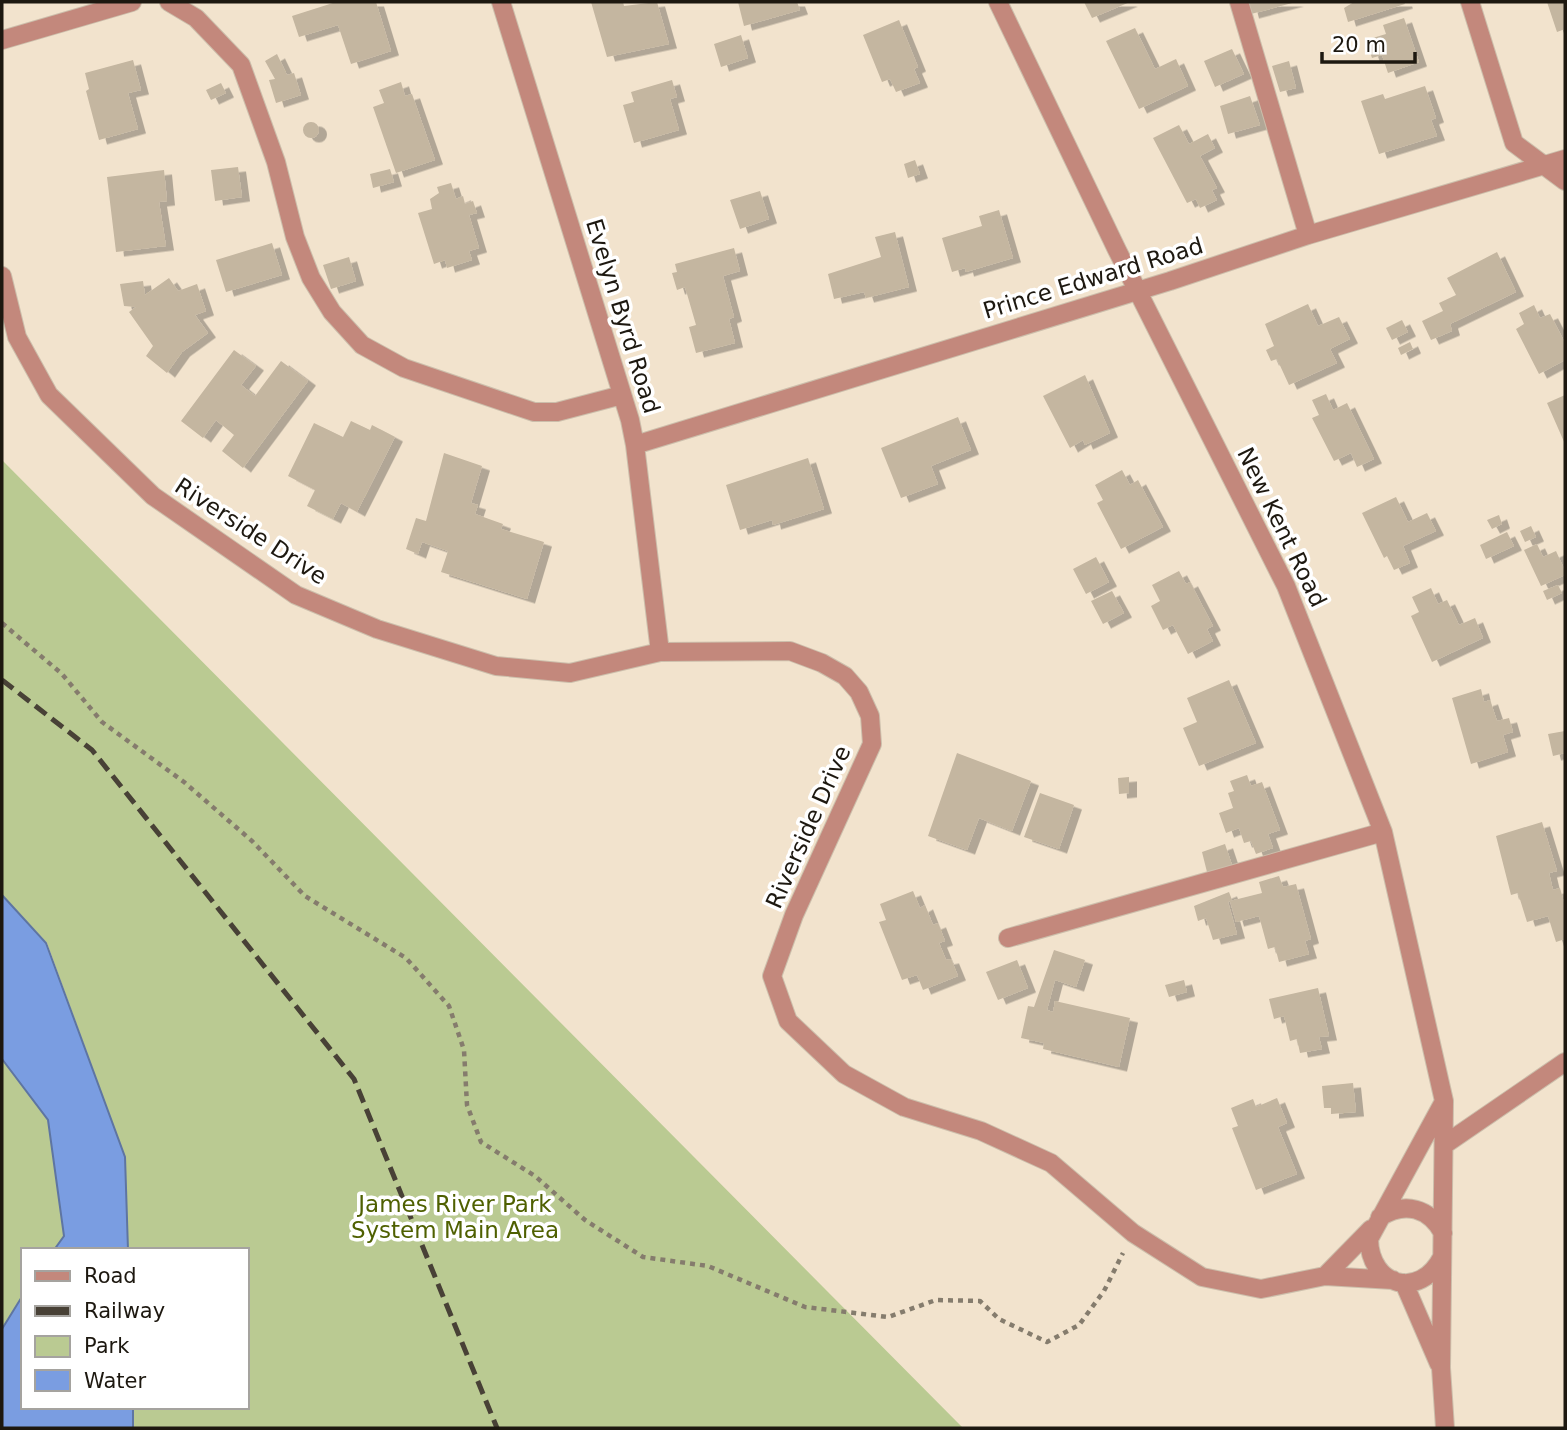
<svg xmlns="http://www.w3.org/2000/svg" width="1567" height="1430" viewBox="0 0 1567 1430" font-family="'DejaVu Sans',sans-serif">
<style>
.green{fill:#baca92}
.water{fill:#7a9de1;stroke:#5e75a2;stroke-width:2}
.building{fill:#c4b6a0;filter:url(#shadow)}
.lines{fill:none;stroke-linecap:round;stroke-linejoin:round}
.minor-casing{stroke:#ccbeab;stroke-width:20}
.path{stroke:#857c6d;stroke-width:4.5;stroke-dasharray:5 5;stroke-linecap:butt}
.minor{stroke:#c3887c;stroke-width:18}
.rail{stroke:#484136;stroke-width:5;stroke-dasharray:14 7;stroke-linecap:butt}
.labels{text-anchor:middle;stroke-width:7;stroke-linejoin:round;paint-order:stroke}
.street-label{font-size:23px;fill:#1d1810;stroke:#fff}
.park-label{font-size:23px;fill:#4f6001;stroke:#fff}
</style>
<defs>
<filter id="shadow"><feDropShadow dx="8" dy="4.5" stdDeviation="0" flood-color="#0004"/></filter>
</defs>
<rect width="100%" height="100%" fill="#f2e3cd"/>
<path class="green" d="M2 460 963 1428H134L133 1407H247V1250H128L125 1157 47 943 2 895Z
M2 1059 48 1120 64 1237 54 1250H23V1295L2 1329Z"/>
<path class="water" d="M2 895 46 943 125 1157 128 1250H54L64 1236 48 1120 2 1059Z
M23 1295V1407H133V1428H2V1329Z"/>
<path class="building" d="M336 2H376L391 51 351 64 338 25 299 37 292 16Z
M591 2H623L624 6 657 2 669 44 607 57Z
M738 2H797L800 10 744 26Z
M1084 2H1130L1092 18Z
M1248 2H1296L1251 14Z
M1354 2H1404L1405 4 1348 22 1344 8Z
M1547 2H1565V29L1557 32Z
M1404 18 1419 62 1388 73 1382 55 1372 58 1366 40 1386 34 1383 25Z
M899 20 918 67 914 69 920 83 896 92 890 79 882 82 863 35Z
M1135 28 1155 69 1176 59 1188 86 1139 109 1106 41Z
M741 35 748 58 721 67 714 44Z
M1232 49 1244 74 1215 87 1204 61Z
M277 54 287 75 294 73 301 95 276 103 269 80 275 79 265 61Z
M133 60 141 90 128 93 138 129 99 140 86 91 89 89 85 73Z
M1289 61 1296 88 1280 92 1272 66Z
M672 80 677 97 670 99 679 130 634 143 623 105 634 102 631 92Z
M401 82 405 96 412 94 435 160 396 173 373 107 384 103 379 90Z
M221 83 226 93 211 100 206 90Z
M1425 86 1436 118 1431 120 1437 136 1379 154 1361 101 1383 94 1385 99Z
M1250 96 1260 125 1228 134 1220 106Z
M303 130a8 8 0 1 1 16 0a8 8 0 1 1-16 0Z
M1179 125 1189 144 1208 134 1215 148 1200 156 1217 188 1212 190 1217 200 1200 208 1196 199 1187 203 1153 138Z
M915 160 920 174 908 178 904 164Z
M238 167 242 197 215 201 211 170Z
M390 169 394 182 373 188 370 174Z
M164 170 167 201 159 202 166 246 116 252 107 177Z
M451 183 456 199 463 196 465 204 473 201 477 213 469 215 479 248 469 251 472 260 447 268 445 260 434 264 418 213 432 209 430 199 439 193 437 187Z
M760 191 769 219 740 229 730 200Z
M999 210 1013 258 966 272 965 268 952 272 942 238 982 226 979 216Z
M895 232 909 287 866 298 864 292 834 299 828 274 881 257 875 237Z
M272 243 282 275 226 292 216 260Z
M734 248 740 271 723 276 734 317 729 319 735 343 696 353 689 327 696 325 685 287 677 290 672 273 677 272 675 264Z
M1497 252 1516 292 1450 324 1452 331 1431 340 1422 321 1443 311 1439 303 1456 295 1447 278Z
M349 257 356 281 331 289 323 265Z
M169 278 178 291 197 284 206 311 195 315 208 333 182 352 167 373 146 356 153 346 129 312 136 307 124 306 120 284 143 281 145 295Z
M1308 304 1318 326 1339 317 1350 339 1330 349 1337 363 1289 385 1277 359 1271 361 1266 350 1274 346 1265 324Z
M1534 305 1540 318 1550 314 1565 343V360L1539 374 1516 329 1524 324 1519 313Z
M1402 320 1408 332 1392 340 1386 328Z
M1410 342 1413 349 1401 355 1398 348Z
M234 350 256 366 241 385 255 396 281 361 308 381 243 468 222 451 234 435 216 420 203 438 181 421Z
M1085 375 1110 433 1085 445 1083 440 1070 448 1043 396Z
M1326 394 1333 410 1347 403 1374 459 1357 467 1351 453 1334 461 1312 418 1319 415 1312 400Z
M1565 395V444L1547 403Z
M958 417 971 450 931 466 938 484 901 498 881 448Z
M351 421 370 430 372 425 395 437 357 512 341 503 333 519 307 506 315 490 288 476 314 423 343 437Z
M444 453 482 466 471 503 478 505 475 514 503 524 501 529 544 542 527 599 441 572 448 551 422 542 418 554 406 549 416 518 426 521Z
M808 458 824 509 773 525 772 520 740 530 726 485Z
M1122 470 1130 485 1138 480 1163 527 1121 549 1097 503 1103 500 1095 485Z
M1396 497 1408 522 1427 513 1436 531 1403 546 1410 563 1394 570 1387 556 1384 558 1362 513Z
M1499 515 1502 524 1492 529 1487 520Z
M1531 526 1536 537 1525 542 1520 531Z
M1507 532 1514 546 1486 559 1480 545Z
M1537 544 1543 557 1556 551 1565 571V575L1541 586 1524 550Z
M1096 557 1109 582 1086 594 1073 569Z
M1179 571 1186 584 1190 582 1213 626 1207 629 1213 641 1188 654 1173 625 1163 630 1151 606 1160 601 1152 585Z
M1558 585 1562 593 1547 600 1543 591Z
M1431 588 1438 604 1447 600 1459 625 1475 618 1483 638 1432 662 1411 616 1419 612 1412 597Z
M1112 591 1124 613 1103 624 1091 601Z
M1229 680 1256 743 1199 766 1183 728 1197 722 1187 698Z
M1481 689 1484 702 1490 700 1497 721 1509 718 1513 732 1503 735 1508 752 1471 764 1452 698Z
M1565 731V753L1553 756 1548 734Z
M957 753 1031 781 1012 831 979 818 967 850 928 836Z
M1247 775 1251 786 1262 782 1280 830 1268 834 1273 848 1256 854 1251 841 1244 843 1239 828 1226 833 1219 813 1233 808 1228 793 1234 791 1230 781Z
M1129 777V793L1119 794 1118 778Z
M1040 793 1074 805 1059 849 1024 837Z
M1542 822 1557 871 1549 873 1553 890 1560 888 1565 906V939L1556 942 1548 916 1527 922 1518 893 1511 895 1496 836Z
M1225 844 1233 868 1208 876 1202 852Z
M1279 876 1283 887 1296 884 1311 939 1305 941 1309 954 1279 962 1275 947 1268 949 1259 916 1236 922 1230 901 1262 893 1259 882Z
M913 891 920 908 925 905 933 925 938 923 945 941 939 943 946 960 951 959 958 976 923 990 917 975 902 980 879 922 886 920 880 904Z
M1229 892 1232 900 1228 902 1237 934 1213 940 1206 918 1198 921 1194 906Z
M1054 950 1085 960 1076 987 1055 980 1047 1010 1053 1012 1055 1001 1130 1018 1119 1067 1043 1049 1044 1043 1021 1038 1028 1006 1034 1007Z
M1017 960 1028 988 998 1000 986 972Z
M1184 980 1187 992 1169 997 1165 985Z
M1318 988 1329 1036 1319 1037 1322 1049 1300 1053 1297 1039 1290 1041 1284 1016 1274 1019 1269 999Z
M1353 1083 1356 1112 1331 1114V1108H1324L1322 1086Z
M1277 1098 1287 1123 1278 1127 1297 1174 1256 1190 1232 1128 1238 1126 1231 1108 1253 1099 1256 1107Z"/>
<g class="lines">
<defs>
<path id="minor" d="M169 2 196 18 241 65 276 162 295 237 311 278 332 312 362 345 404 368 534 412H557L622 395
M501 2 630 420 635 445 660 652
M998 2 1117 250 1286 586 1383 832 1444 1101 1441 1368 1445 1428
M1239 2 1308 235
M1470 2 1514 143 1565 181
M2 40 132 2
M2 276 17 337 49 395 153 496 296 595 377 629 496 666 570 673 660 652 790 651 822 663 845 676 859 692 870 716 872 744 794 915 772 976 788 1021 844 1074 904 1107 981 1131 1051 1163 1133 1233 1202 1277 1261 1289 1325 1276 1393 1280
M635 445 1170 281 1308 235 1565 159
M1008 938 1383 832
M1444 1145 1565 1062
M1380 1217C1405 1201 1429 1208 1443 1233
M1442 1257C1420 1300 1370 1287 1369 1239L1442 1105
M1325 1276 1371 1229
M1404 1283 1439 1364"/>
</defs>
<use href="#minor" class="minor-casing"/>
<path class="path" d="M2 623 62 674 102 722 184 782 252 841 305 896 406 958 449 1006 464 1050 467 1105 481 1142 535 1176 585 1220 643 1257 708 1266 805 1307 888 1317 936 1300 980 1301 999 1319 1047 1342 1079 1325 1104 1291 1123 1253"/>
<use href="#minor" class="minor"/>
<path class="rail" d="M2 680 92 750 354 1079 497 1428"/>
</g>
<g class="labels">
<g class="street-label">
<text transform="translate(1093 278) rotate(-17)" y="8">Prince Edward Road</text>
<text transform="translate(623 316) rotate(73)" y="8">Evelyn Byrd Road</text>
<text transform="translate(1282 527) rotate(64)" y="8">New Kent Road</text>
<text transform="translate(251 531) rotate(33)" y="8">Riverside Drive</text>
<text transform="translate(808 827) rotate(-66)" y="8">Riverside Drive</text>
</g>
<g class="park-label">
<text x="455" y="1212">James River Park<tspan x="455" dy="26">System Main Area</tspan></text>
</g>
</g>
<rect width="1567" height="1430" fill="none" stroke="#1d1810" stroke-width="7"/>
<rect x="21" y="1248" width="228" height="161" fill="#ffffff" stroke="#a5a39f" stroke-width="2"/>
<rect x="35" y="1271" width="35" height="10" fill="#c3887c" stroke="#a5a39f" stroke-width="2"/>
<text x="84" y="1283" font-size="21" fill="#1d1810">Road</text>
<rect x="35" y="1306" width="35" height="10" fill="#484136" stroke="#a5a39f" stroke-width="2"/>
<text x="84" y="1318" font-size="21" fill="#1d1810">Railway</text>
<rect x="35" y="1336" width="35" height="21" fill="#baca92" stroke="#a5a39f" stroke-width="2"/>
<text x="84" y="1353" font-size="21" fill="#1d1810">Park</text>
<rect x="35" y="1370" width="35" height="21" fill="#7a9de1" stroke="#a5a39f" stroke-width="2"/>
<text x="84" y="1388" font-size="21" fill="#1d1810">Water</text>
<path d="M1322 52v10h93v-10" fill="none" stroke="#1d1810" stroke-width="3.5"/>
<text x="1332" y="52" font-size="21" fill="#1d1810" stroke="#ffffff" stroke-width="5" paint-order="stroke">20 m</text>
</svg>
